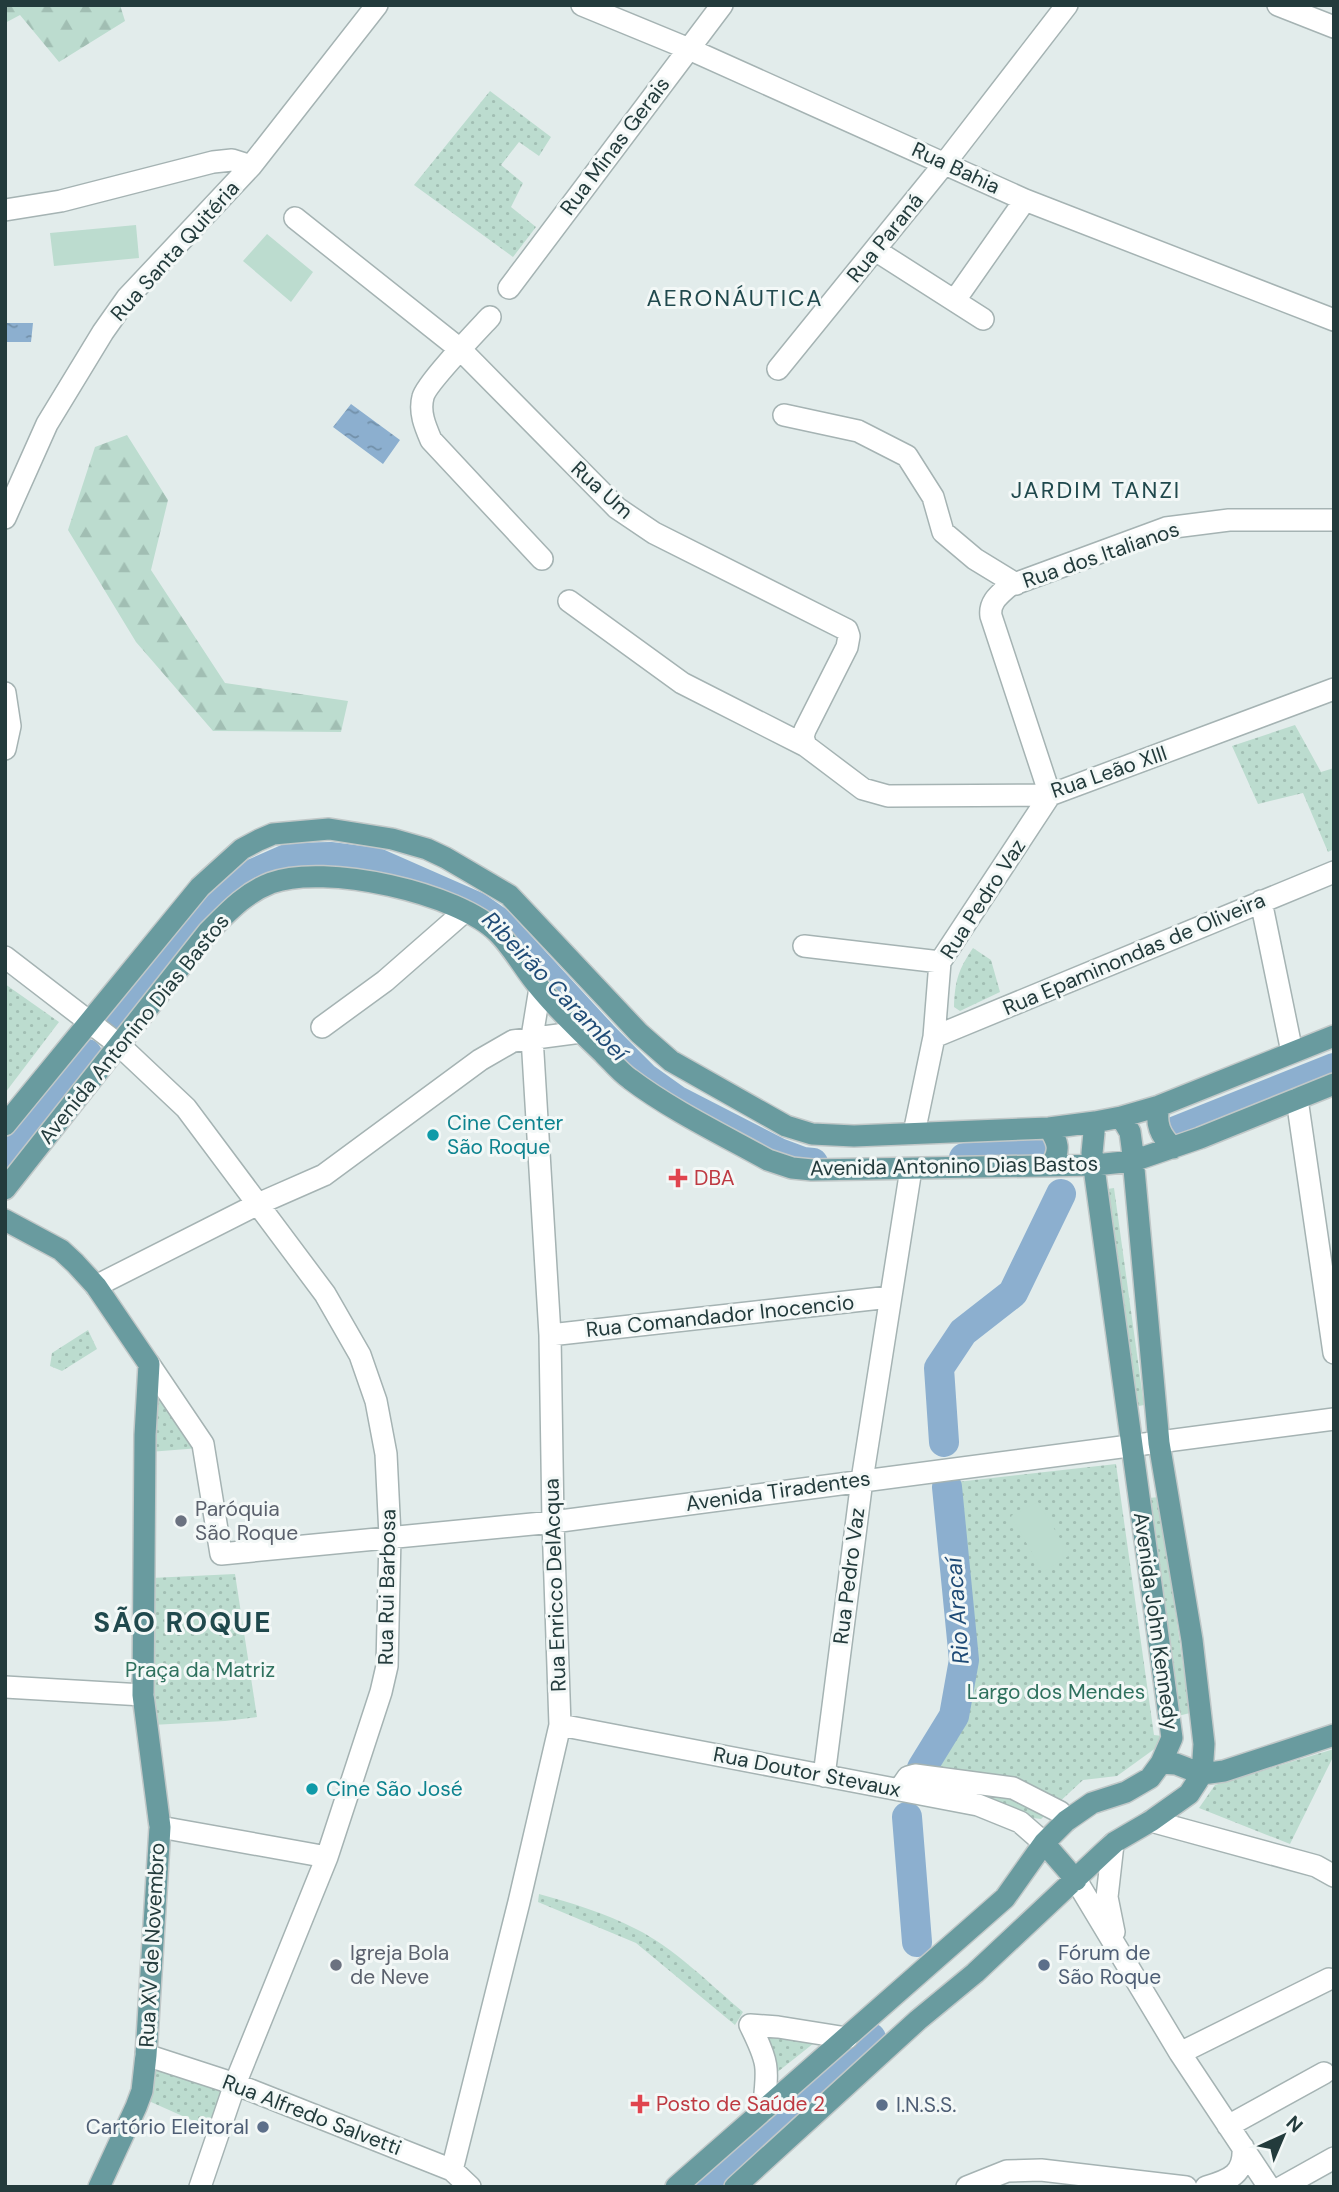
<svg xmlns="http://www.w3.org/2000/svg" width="1339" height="2192" viewBox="0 0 1339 2192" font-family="'DM Sans',sans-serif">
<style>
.grass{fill:url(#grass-dots)}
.forest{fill:url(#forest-firs)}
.garden{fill:#bcdccf}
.water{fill:url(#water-ripples)}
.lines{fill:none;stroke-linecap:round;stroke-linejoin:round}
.river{stroke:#8cafcf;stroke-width:30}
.minor-casing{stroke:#a5b3b3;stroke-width:24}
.major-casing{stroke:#c1c8c8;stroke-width:24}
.minor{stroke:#fff;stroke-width:21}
.major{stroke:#699b9f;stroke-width:21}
.culture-dot{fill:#0f9aa8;stroke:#f3f8f7;stroke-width:2.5}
.health-dot{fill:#e0444e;stroke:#f3f8f7;stroke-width:2.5}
.worship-dot{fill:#6b7280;stroke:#f3f8f7;stroke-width:2.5}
.service-dot{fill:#5c6f8a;stroke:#f3f8f7;stroke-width:2.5}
.labels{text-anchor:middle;stroke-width:6;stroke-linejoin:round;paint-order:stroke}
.street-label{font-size:21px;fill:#233b3c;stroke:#f3f8f7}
.culture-label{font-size:21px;fill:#0d838f;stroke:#f3f8f7;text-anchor:start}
.health-label{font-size:21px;fill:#be3a42;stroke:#f3f8f7;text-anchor:start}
.worship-label{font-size:21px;fill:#5b616d;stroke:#f3f8f7;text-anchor:start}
.park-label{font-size:21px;fill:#2f715e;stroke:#f3f8f7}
.service-label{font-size:21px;fill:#4e5e75;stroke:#f3f8f7;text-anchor:start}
.neighbourhood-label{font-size:23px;letter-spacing:2px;fill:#20494d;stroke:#f3f8f7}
.water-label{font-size:23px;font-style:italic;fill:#1f4b76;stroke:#f3f8f7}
.district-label{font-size:28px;font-weight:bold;letter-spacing:2px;fill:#20494d;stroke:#f3f8f7}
</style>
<defs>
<pattern id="grass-dots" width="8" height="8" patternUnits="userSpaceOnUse" patternTransform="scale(1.75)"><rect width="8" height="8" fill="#bcdccf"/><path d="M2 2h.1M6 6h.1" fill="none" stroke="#a1beb3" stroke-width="1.8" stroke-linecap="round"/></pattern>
<pattern id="forest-firs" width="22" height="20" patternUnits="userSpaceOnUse" patternTransform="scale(1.75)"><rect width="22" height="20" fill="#bcdccf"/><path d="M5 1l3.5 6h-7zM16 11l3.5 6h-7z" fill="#a1beb3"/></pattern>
<pattern id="water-ripples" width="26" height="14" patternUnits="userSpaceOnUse" patternTransform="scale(1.75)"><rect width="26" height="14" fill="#8cafcf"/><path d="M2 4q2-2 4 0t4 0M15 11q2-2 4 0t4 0" fill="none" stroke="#7290a9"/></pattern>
</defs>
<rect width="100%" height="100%" fill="#e2eceb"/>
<path class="grass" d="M490 91 551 137 539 156 519 142 501 165 523 183 511 207 536 227 513 257 414 185Z
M1295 725 1321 772 1334 768V849L1328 852 1303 793 1258 804 1232 746Z
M973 948 991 960 1000 992 960 1011 954 1007C955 981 958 970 973 948Z
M5 984 59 1022 5 1093Z
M1114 1188 1144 1405 1134 1407 1107 1189Z
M88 1330 97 1349 62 1371 50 1366 52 1353Z
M152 1376 200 1448 149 1452Z
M1116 1464 1154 1735 1171 1737 1117 1776 1083 1780 1041 1819 1018 1816 922 1773 958 1719 970 1660 957 1482Z
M1159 1497 1190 1713 1178 1716 1149 1498Z
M235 1574 257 1717 225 1721 152 1725 151 1578Z
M1334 1749V1755L1290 1844 1199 1808 1215 1785Z
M539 1894C572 1903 605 1913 636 1929 673 1947 711 1985 743 2012L735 2025 636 1943 538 1902Z
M772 2034 814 2043 775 2074 766 2039Z
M148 2058 227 2093 214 2130 142 2098Z"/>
<path class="forest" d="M5 5H120L125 21 59 62 20 15 5 23Z
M127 435 168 500 151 570 225 683 348 701 341 732 213 731 136 642 68 530 95 447Z"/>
<path class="garden" d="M136 225 139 258 54 266 50 233Z
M267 234 313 272 291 302 243 261Z
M1038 1502 1070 1555 1043 1572 1011 1516Z"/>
<path class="water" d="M5 323H33L31 342H5Z
M351 404 400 440 383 464 333 427Z"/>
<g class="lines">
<path class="river" d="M115 1017 192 923 222 892 255 873 289 858 330 857 377 863 477 907 497 921 602 1035 645 1078 676 1100 779 1153 803 1162 813 1163
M1176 1131 1334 1068
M5 1157 87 1054
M964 1158 1043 1154
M944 1442 939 1368 963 1332 1013 1293 1061 1194
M922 1768 954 1716 964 1660 947 1487
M907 1817 917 1942
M700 2187 871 2038"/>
<defs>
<path id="minor" d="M582 5 689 49 1025 200 1334 320
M1278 5 1334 27
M5 210 61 201 213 162 232 160 251 166
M295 218 461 350 617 508 654 533 847 630 849 636 847 647 805 730 803 737 806 746
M875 250 983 319
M509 288 722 5
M955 300 1025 200
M490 317C477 331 426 384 423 397 419 412 425 426 431 440L542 559
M778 369 945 163 1067 5
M784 415 858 431 907 456 933 497 943 532 975 559 1016 584
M5 518 47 424 103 332 127 298 251 166 377 5
M569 601 682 683 806 746 863 789 888 796 1050 795 1334 689
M5 693 10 726 5 749
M1050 795 991 616C989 602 999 595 1009 586L1166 528 1229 520H1334
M1261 901 1292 1052
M804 946 940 962
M5 957 118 1044 186 1108 325 1294 360 1355 376 1401 386 1454 390 1536 387 1666 381 1692 327 1857 235 2084 200 2187
M322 1027 385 981 465 911
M934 1037 1334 872
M1297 1099 1334 1353
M914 1133 934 1037 940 962 1050 795
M96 1286 258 1204 324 1175 480 1060 513 1041 581 1032
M550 1335 890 1297
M149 1364 203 1444 221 1554 553 1522 1334 1419
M5 1687 143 1695
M560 1725 978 1805 1020 1822 1044 1843
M824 1776 862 1480 911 1169
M899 1790 908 1777 915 1775 1013 1788 1060 1812 1066 1821
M1151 1821 1316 1866 1334 1876
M160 1827 327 1857
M1113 1844 1107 1897 1114 1932
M1076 1880 1180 2053 1269 2187
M1180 2053 1329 1979
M146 2055 235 2084 452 2170 470 2187
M763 2111C768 2068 770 2065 750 2025L778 2027 847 2038
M1228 2126 1324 2073
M452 2170 519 1902 560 1725 553 1522 550 1335 532 1037 540 988
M967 2187 1007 2171 1041 2170 1186 2187
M1206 2187C1230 2180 1245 2174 1243 2147
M1282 2187 1334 2158"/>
<path id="major" d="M1159 1106C1155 1124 1160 1135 1173 1148
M5 1125 200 887 242 849 259 840 273 834 329 829 392 839 427 849 446 858 509 895 639 1033 671 1061 786 1126 812 1134 854 1136 1049 1128 1095 1122 1121 1117 1159 1106 1334 1036
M1049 1128C1058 1142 1061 1150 1051 1165
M5 1189 208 932C228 912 245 893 271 883 324 863 459 893 498 933 514 949 525 971 540 988 559 1011 581 1032 603 1053 612 1062 620 1072 630 1079 671 1110 723 1135 768 1160L792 1168 812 1170 1095 1165 1133 1161 1200 1138 1334 1084
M5 1220 61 1250 75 1263 96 1286 149 1364 145 1435 143 1695 160 1827 146 2055 142 2091 136 2107 99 2187
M1161 1763 1176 1764 1202 1774 1224 1771 1334 1735
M1044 1843 1076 1880
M676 2187 1005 1898 1044 1843 1066 1821 1092 1803 1126 1792 1150 1778 1161 1763 1172 1738 1092 1153 1095 1122
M735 2187 918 2020 975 1973 1104 1852 1115 1842 1151 1821 1189 1794 1202 1774 1204 1744 1192 1640 1159 1443 1132 1147 1130 1132 1121 1117"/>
</defs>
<use href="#minor" class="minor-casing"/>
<use href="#major" class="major-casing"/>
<use href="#minor" class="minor"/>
<use href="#major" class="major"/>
</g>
<g class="culture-dot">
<circle cx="433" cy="1135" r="7"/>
<circle cx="312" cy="1789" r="7"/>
</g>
<g class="health-dot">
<path d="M674.5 1167.5h7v7h7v7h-7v7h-7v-7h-7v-7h7z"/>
<path d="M636.5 2093.5h7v7h7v7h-7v7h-7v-7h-7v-7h7z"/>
</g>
<g class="worship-dot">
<circle cx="181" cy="1521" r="7"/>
<circle cx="336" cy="1965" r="7"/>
</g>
<g class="service-dot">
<circle cx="1044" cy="1965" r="7"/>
<circle cx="882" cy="2105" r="7"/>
<circle cx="263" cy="2127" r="7"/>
</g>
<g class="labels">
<g class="street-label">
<text transform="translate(615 146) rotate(-53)" y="7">Rua Minas Gerais</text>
<text transform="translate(956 168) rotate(25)" y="7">Rua Bahia</text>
<text transform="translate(885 238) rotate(-51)" y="7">Rua Paraná</text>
<text transform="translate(175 251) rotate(-48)" y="7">Rua Santa Quitéria</text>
<text transform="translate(602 490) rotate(42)" y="7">Rua Um</text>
<text transform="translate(1101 555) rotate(-19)" y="7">Rua dos Italianos</text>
<text transform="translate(1109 772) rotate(-19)" y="7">Rua Leão XIII</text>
<text transform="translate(983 899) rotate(-57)" y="7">Rua Pedro Vaz</text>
<text transform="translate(1134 954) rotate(-23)" y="7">Rua Epaminondas de Oliveira</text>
<text transform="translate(134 1029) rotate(-51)" y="7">Avenida Antonino Dias Bastos</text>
<text transform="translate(954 1166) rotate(-1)" y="7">Avenida Antonino Dias Bastos</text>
<text transform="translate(720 1316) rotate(-6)" y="7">Rua Comandador Inocencio</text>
<text transform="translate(778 1491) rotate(-8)" y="7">Avenida Tiradentes</text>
<text transform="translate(849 1576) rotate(-83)" y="7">Rua Pedro Vaz</text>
<text transform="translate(555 1585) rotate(-92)" y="7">Rua Enricco DelAcqua</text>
<text transform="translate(387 1587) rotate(-89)" y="7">Rua Rui Barbosa</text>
<text transform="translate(1156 1621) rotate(82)" y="7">Avenida John Kennedy</text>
<text transform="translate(807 1772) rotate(11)" y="7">Rua Doutor Stevaux</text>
<text transform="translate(152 1945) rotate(-87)" y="7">Rua XV de Novembro</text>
<text transform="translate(312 2115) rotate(21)" y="7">Rua Alfredo Salvetti</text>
</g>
<g class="culture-label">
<text x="447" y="1130">Cine Center<tspan x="447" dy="24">São Roque</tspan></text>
<text x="326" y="1796">Cine São José</text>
</g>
<g class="health-label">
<text x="694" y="1185">DBA</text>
<text x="656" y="2111">Posto de Saúde 2</text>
</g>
<g class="worship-label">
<text x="195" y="1516">Paróquia<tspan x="195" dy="24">São Roque</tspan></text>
<text x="350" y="1960">Igreja Bola<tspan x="350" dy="24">de Neve</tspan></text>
</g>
<g class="park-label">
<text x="200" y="1677">Praça da Matriz</text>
<text x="1056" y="1699">Largo dos Mendes</text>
</g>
<g class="service-label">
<text x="1058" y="1960">Fórum de<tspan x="1058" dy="24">São Roque</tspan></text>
<text x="896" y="2112">I.N.S.S.</text>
<text x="249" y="2134" text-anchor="end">Cartório Eleitoral</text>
</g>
<g class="neighbourhood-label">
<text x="735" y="306">AERONÁUTICA</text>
<text x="1096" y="498">JARDIM TANZI</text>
</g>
<g class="water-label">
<text transform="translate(555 986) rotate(46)" y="8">Ribeirão Carambeí</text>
<text transform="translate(957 1611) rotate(-94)" y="8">Rio Aracaí</text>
</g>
<g class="district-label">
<text x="183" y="1632">SÃO ROQUE</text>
</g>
</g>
<rect width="1339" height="2192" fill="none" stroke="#233b3c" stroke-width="14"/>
<g transform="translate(1283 2136) rotate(44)" stroke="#f3f8f7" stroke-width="5" paint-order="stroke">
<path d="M0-5L12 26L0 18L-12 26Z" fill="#233b3c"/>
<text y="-10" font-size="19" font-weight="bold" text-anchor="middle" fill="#233b3c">N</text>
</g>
</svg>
